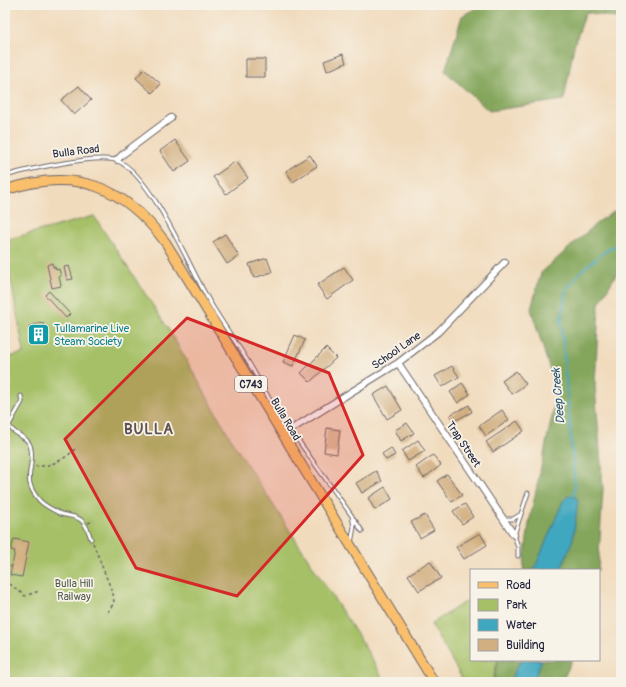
<svg xmlns="http://www.w3.org/2000/svg" width="626" height="687" viewBox="0 0 626 687" font-family="Pangolin,sans-serif">
<style>
.green{fill:#a5c066;stroke:#647150}
.forest{fill:#84a65b;stroke:#53644b}
.water{fill:#40a7c0;stroke:#31647e}
.lines{fill:none;stroke-linecap:round;stroke-linejoin:round}
.stream{stroke:#40a7c0;stroke-width:2}
.building{fill:#d2af80}
.lane-casing{stroke:#6a6368;stroke-width:5}
.street-casing{stroke:#6a6368;stroke-width:8}
.primary-casing{stroke:#6a6368;stroke-width:11}
.path{stroke:#6a6368;stroke-width:1.5;stroke-dasharray:3 3;stroke-linecap:butt}
.lane{stroke:#fff;stroke-width:3}
.street{stroke:#fff;stroke-width:6}
.primary{stroke:#f9bf6d;stroke-width:9}
.marked{fill:#d62828;fill-opacity:0.2;stroke:#d62828;stroke-width:3;stroke-linejoin:round}
.labels{text-anchor:middle;stroke-width:3.5;stroke-linejoin:round;paint-order:stroke}
.shield{fill:#f7f3e8;stroke:#62616f;stroke-width:1}
.shield-label{font-size:10px;font-weight:bold;fill:#22223b}
.street-label{font-size:11px;fill:#22223b;stroke:#f7f3e8}
.culture-label{font-size:11px;fill:#0d838f;stroke:#f7f3e8;text-anchor:start}
.park-label{font-size:11px;fill:#50594a;stroke:#f7f3e8}
.water-label{font-size:12px;font-style:italic;fill:#2e5770;stroke:#f7f3e8}
.district-label{font-size:15px;font-weight:bold;letter-spacing:1px;fill:#605353;stroke:#f7f3e8}
</style>
<rect width="100%" height="100%" fill="#f7f3e8"/>
<filter id="ink" filterUnits="userSpaceOnUse"><feTurbulence type="fractalNoise" baseFrequency=".025" numOctaves="2"/><feDisplacementMap in="SourceGraphic" scale="8" xChannelSelector="R" yChannelSelector="G"/><feConvolveMatrix kernelMatrix="1 2 1 2 8 2 1 2 1" color-interpolation-filters="sRGB"/></filter>
<filter id="wash" filterUnits="userSpaceOnUse"><feTurbulence type="fractalNoise" baseFrequency=".012" numOctaves="4" result="noise"/><feDisplacementMap in="SourceGraphic" scale="16" xChannelSelector="R" yChannelSelector="G"/><feGaussianBlur stdDeviation="0.9" result="paint"/><feColorMatrix in="noise" values="0 0 0 0 0 0 0 0 0 0 0 0 0 0 0 0 0 1.4 0 .05"/><feComposite in="paint" operator="in"/></filter>
<g filter="url(#wash)">
<rect width="100%" height="100%" fill="#f1dbbd"/>
<path class="green" d="M94 216 171 333 235 446 362 642 385 682H5V358L24 353 5 248V240Z
M471 598V660H498L492 682H464L431 624Z"/>
<path class="forest" d="M481 5H621V19L586 12 574 46 564 100 489 111 445 71 462 16Z
M621 207V266L599 304 595 386 603 489 598 570H523L529 523 557 393 531 309 541 273 598 222Z
M498 660H572L562 682H493Z"/>
<path class="water" d="M568 496 576 497 578 501 573 539 561 570H534L563 501Z
M521 660H542L533 682H509Z"/>
<g class="lines">
<path class="stream" d="M572 498 575 487 561 321 566 290 582 270 606 251 621 243"/>
</g>
<g id="blocks">
<path class="building" d="M343 54 346 63 327 71 324 61Z
M246 59H265V77H246Z
M144 69 161 84 152 93 136 78Z
M79 86 91 100 74 115 61 100Z
M175 140 190 161 174 172 160 151Z
M310 155 317 166 293 182 286 171Z
M236 161 248 178 226 194 213 177Z
M225 234 239 256 227 264 213 242Z
M267 258 272 272 254 278 249 264Z
M52 263 53 267H55L56 270 59 269 61 276H59L61 286 52 288 47 265Z
M69 266 73 279 67 280 64 267Z
M344 267 353 280 327 299 317 285Z
M49 291 70 314 66 318 45 295Z
M43 323 48 342 33 345 29 326Z
M295 335 305 340 293 366 283 362Z
M326 348 336 358 310 382 301 373Z
M452 366 459 377 442 387 435 376Z
M516 371 526 384 512 394 502 381Z
M462 383 470 394 458 403 450 392Z
M388 386 402 410 387 419 373 395Z
M469 405 472 412 454 421 450 415Z
M502 410 509 420 486 436 479 426Z
M517 421 524 431 493 452 486 442Z
M407 423 414 433 401 441 395 430Z
M327 428 340 430 337 454 324 452Z
M418 440 425 451 408 461 402 451Z
M391 448 395 455 386 460 382 454Z
M433 455 441 465 424 478 416 467Z
M376 471 382 481 362 493 356 483Z
M447 474 462 495 452 502 437 481Z
M385 487 392 499 375 510 368 498Z
M465 504 473 517 462 524 453 511Z
M425 515 434 530 420 538 411 522Z
M480 533 487 545 464 559 456 547Z
M14 539 29 542 22 577 10 575 15 551 11 550Z
M430 561 441 578 419 591 408 575Z"/>
</g>
</g>
<g filter="url(#ink)">
<use href="#blocks" fill-opacity="0" stroke="#6a6368" stroke-width="1"/>
<g class="lines">
<defs>
<path id="lane" d="M5 176C26 170 99 153 118 161 152 176 189 266 208 299 220 320 234 339 247 360 261 383 274 407 287 431
M21 396 22 402 9 425C13 436 29 435 31 449 35 469 20 479 40 501 45 506 55 511 61 514 68 516 76 516 81 520 87 525 89 533 91 539
M290 429 352 516 354 527 351 543
M354 519 362 531
M504 519H513L521 514
M518 556V547L514 535 528 493"/>
<path id="street" d="M117 160 123 154 171 118
M398 363 514 535
M282 435 398 363 438 332 505 262"/>
<path id="primary" d="M5 190C75 167 123 185 166 243L434 682"/>
</defs>
<use href="#lane" class="lane-casing"/>
<use href="#street" class="street-casing"/>
<use href="#primary" class="primary-casing"/>
<path class="path" d="M35 466C48 468 66 459 75 449
M88 523 94 521
M93 543 113 594 114 603 107 613
M5 570 11 566
M5 580 25 596 39 591"/>
<use href="#lane" class="lane"/>
<use href="#street" class="street"/>
<use href="#primary" class="primary"/>
</g>
</g>
<path class="marked" d="M187 318 329 373 363 455 237 596 136 568 65 439Z"/>
<defs>
<symbol id="building-square" viewBox="-11 -11 22 22"><rect x="-9" y="-9" width="18" height="18" rx="4" fill="#0f9aa8" stroke="#f7f3e8"/><path d="M-4-6H4V6H1V3H-1V6H-4ZM-2.5-4.3h1.7v1.8h-1.7ZM.8-4.3h1.7v1.8H.8ZM-2.5-1h1.7V.8h-1.7ZM.8-1h1.7V.8H.8Z" fill="#fff"/></symbol>
</defs>
<g fill-rule="evenodd">
<use href="#building-square" x="26" y="322" width="25" height="25"/>
</g>
<g class="labels">
<rect class="shield" x="235" y="376" width="32" height="16" rx="3"/>
<g class="shield-label">
<text x="251" y="388">C743</text>
</g>
<g class="street-label">
<text transform="translate(76 151) rotate(-7)" y="4">Bulla Road</text>
<text transform="translate(396 350) rotate(-35)" y="4">School Lane</text>
<text transform="translate(286 419) rotate(59)" y="4">Bulla Road</text>
<text transform="translate(464 444) rotate(56)" y="4">Trap Street</text>
</g>
<g class="culture-label">
<text x="54" y="332">Tullamarine Live<tspan x="54" dy="13">Steam Society</tspan></text>
</g>
<g class="park-label">
<text x="74" y="587">Bulla Hill<tspan x="74" dy="13">Railway</tspan></text>
</g>
<g class="water-label">
<text transform="translate(558 396) rotate(-95)" y="4">Deep Creek</text>
</g>
<g class="district-label">
<text x="149" y="434">BULLA</text>
</g>
</g>
<rect width="626" height="687" fill="none" stroke="#f7f3e8" stroke-width="20"/>
<rect x="470" y="569" width="130" height="92" fill="#f7f3e8" stroke="#a29fa3"/>
<rect x="478" y="582" width="20" height="6" fill="#f9bf6d" stroke="#a29fa3"/>
<text x="506" y="589" font-size="12" fill="#22223b">Road</text>
<rect x="478" y="599" width="20" height="12" fill="#a5c066" stroke="#a29fa3"/>
<text x="506" y="609" font-size="12" fill="#22223b">Park</text>
<rect x="478" y="619" width="20" height="12" fill="#40a7c0" stroke="#a29fa3"/>
<text x="506" y="629" font-size="12" fill="#22223b">Water</text>
<rect x="478" y="639" width="20" height="12" fill="#d2af80" stroke="#a29fa3"/>
<text x="506" y="649" font-size="12" fill="#22223b">Building</text>
</svg>
